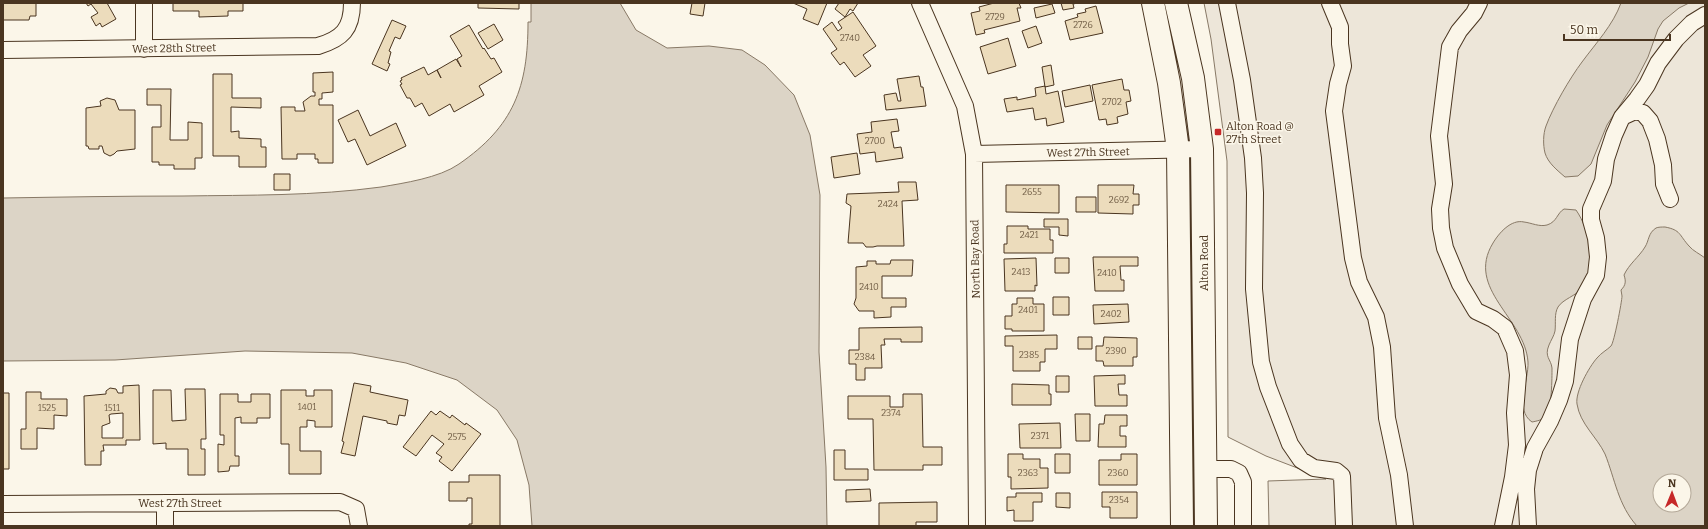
<svg xmlns="http://www.w3.org/2000/svg" width="1708" height="529" viewBox="0 0 1708 529" font-family="Bitter,serif">
<style>
.green{fill:#ede6d9;stroke:#887966;fill-rule:evenodd}
.water{fill:#dcd4c6;stroke:#887966;fill-rule:evenodd}
.building{fill:#ecdcbc;stroke:#4a3520;fill-rule:evenodd}
.lines{fill:none;stroke-linecap:round;stroke-linejoin:round}
.minor-casing{stroke:#4a3520;stroke-width:18}
.highway-casing{stroke:#4a3520;stroke-width:24}
.minor{stroke:#fbf6e9;stroke-width:16}
.highway{stroke:#fbf6e9;stroke-width:22}
.poi-dot{fill:#c62828;stroke:#fbf6e9;stroke-width:1.5}
.labels{text-anchor:middle;stroke-width:3;stroke-linejoin:round;paint-order:stroke}
.number-label{font-size:9px;fill:#725f47}
.street-label{font-size:11px;fill:#4a3520;stroke:#fbf6e9}
.poi-label{font-size:11px;fill:#4a3520;stroke:#fbf6e9;text-anchor:start}
</style>
<rect width="100%" height="100%" fill="#fbf6e9"/>
<path class="green" d="M1204 3H1705V526H1269L1268 481 1326 479 1266 456 1228 437 1227 161 1211 39ZM1660 481H1684V505H1660Z"/>
<path class="water" d="M531 3H620L636 30 667 48 709 46 742 50 765 65 794 95 810 135 820 195 819 352 826 467 827 526H532L529 485 517 440 497 410 457 380 406 363 352 353 245 351 115 360 3 361V198C63 197 123 196 183 196 249 195 315 196 381 187 404 183 439 178 459 164 514 126 528 87 528 22H531Z
M1621 3H1689L1679 8 1663 21 1658 29 1648 57 1635 82 1607 125 1591 164 1578 176 1565 177C1557 170 1548 163 1545 153 1543 145 1543 134 1546 126 1553 107 1570 78 1582 62 1596 43 1613 25 1621 3Z
M1564 209 1576 210C1590 230 1598 268 1582 288 1576 296 1563 299 1558 307 1554 314 1556 323 1555 331 1554 336 1551 340 1549 345 1544 357 1551 359 1552 368 1552 378 1552 408 1546 416 1543 420 1537 421 1532 422 1514 410 1529 380 1528 362 1525 318 1465 289 1493 243 1499 233 1511 219 1524 222 1532 223 1539 227 1547 225 1557 222 1557 213 1564 209Z
M1665 227C1681 230 1679 235 1689 246 1693 251 1700 254 1705 258V526H1637C1618 505 1615 479 1605 454 1597 437 1580 424 1577 404 1575 392 1589 367 1597 358 1601 353 1607 350 1611 346 1614 343 1622 301 1622 296 1622 294 1621 292 1621 290 1626 285 1626 281 1624 275 1629 264 1639 257 1645 247 1649 241 1648 233 1656 228 1658 227 1662 227 1665 227ZM1660 481H1684V505H1660Z"/>
<path class="building" d="M3 3H36V16H30L29 20H3Z
M86 3H107L116 19 102 27 100 23 96 26 91 17 98 13 91 4 88 6Z
M173 3H243V11H228V16L199 17V11H173Z
M478 3H519V9L478 8Z
M692 3H705L703 16 690 14Z
M793 3H827L818 25 803 19 807 9Z
M839 3H858L853 11 850 9 845 17 835 9Z
M994 3H1019L1021 8H1017L1020 21 984 30 985 33 976 35 971 13 980 11 979 7Z
M1061 3H1078L1073 4 1074 8 1063 10Z
M1052 4 1055 13 1036 18 1034 8Z
M1096 6 1103 33 1070 40 1065 21 1078 17 1077 14 1086 12 1085 9Z
M853 12 876 46 863 55 871 66 855 77 844 62 840 65 831 53 837 49 823 29 832 22 838 31 842 28 838 22Z
M392 20 406 26 400 39 395 37 389 51 391 52 388 63 390 64 387 71 372 64Z
M494 24 503 40 488 49 478 33Z
M469 25 483 49 484 48 491 59 494 58 502 72 479 86 484 95 454 112 450 104 429 116 422 103 415 107 410 98H407L400 85 402 84 400 81 402 80 401 78 424 67 428 75 437 70 441 78 437 70 456 59 461 67 457 59 462 56 450 36Z
M1036 26 1042 43 1028 48 1022 31Z
M1008 38 1016 66 988 74 980 47Z
M1051 65 1054 85 1045 87 1042 67Z
M333 72V92L322 93V99H319V105H333V163H318V159H315V154H297V159H282L281 107H295V111H305L303 102 311 96H315V92H313V73Z
M213 74H232V98H261V108L231 107V132L239 131V138L261 139V147H266V167H239V156H213Z
M919 76 921 87H923L926 106 886 110 884 95 896 93 898 101H901L897 79Z
M1122 79 1124 90H1129L1131 101 1126 102 1128 114 1117 117 1118 123 1107 125 1106 119 1099 120 1092 85Z
M1090 85 1093 101 1065 107 1062 91Z
M1045 86 1046 94 1058 91 1064 122 1047 126 1046 118 1035 120 1033 108 1007 112 1004 99 1017 97V100L1036 96 1035 88Z
M147 89H171L170 140H188V122L202 123V158H195V169H174V165H159V162H152V127H161V105H147Z
M107 98 115 100 119 110H135V149L117 151 114 154 110 156 104 153 102 146H99V149H89L88 146H86V108L101 106 100 101Z
M358 110 370 136 396 123 406 146 367 165 355 139 348 142 338 120Z
M897 119 899 131 891 132 894 148 901 147 903 158 876 162 875 152 860 154 857 134 872 132 871 122Z
M857 153 860 174 834 178 831 157Z
M274 174H290V190H274Z
M898 182H916L918 200 902 201 904 246H877L873 247H866L863 243H848L851 206 846 203 847 194 899 192Z
M1006 185H1059V213L1006 212Z
M1098 185H1134L1133 194H1139V205H1133V214L1098 213Z
M1076 197H1096V212H1076Z
M1044 219H1068V236L1059 235V227H1044Z
M1007 226H1028V229H1050V240H1053V253H1004V244H1007Z
M1093 257H1138V266H1120L1121 280H1124V291H1095Z
M1036 258 1037 286 1035 285V291H1005L1004 259Z
M1055 258H1069V273H1055Z
M891 260H913L912 276H882V298H906V307H891V317L874 318V311H859L854 304 856 298V267L867 266V261H876V264H890Z
M1053 297H1069V315H1053Z
M1017 298H1033V304H1044V331H1012V329H1005V316H1012V304H1017Z
M1128 304 1129 322 1094 324 1093 305Z
M922 327V342H901V339H884L885 345H881L882 368H865V380H856V364H849V350H859V328Z
M1057 335V349H1045V362H1040V371H1013V346H1005V336Z
M1078 337H1092V349H1078Z
M1104 337 1137 338V357H1133V366H1104L1103 361H1096V346H1103Z
M1125 375V384H1118L1119 395H1127V406H1095L1094 376Z
M1056 376H1069V392H1056Z
M354 383 371 386 370 392 408 400 405 416 399 415 397 425 387 423V421L363 416 355 456 341 453 344 442 342 441Z
M1012 384 1049 385V394H1051V405H1012Z
M139 385 140 440H126V445H103L104 451H101V465H85L84 396 106 394V391L110 388 116 389 118 393H123V386ZM123 413V438H102V426L110 423 109 415 111 414Z
M185 389H205L206 439H201V449H205V475H188V449H166V443L153 444V390H171L172 421 186 420Z
M281 390H306V396H314V390H332V427H315V421L307 420V427H300V451H321V474H289V444H281Z
M26 392H41V399H67V416L54 415V429L37 428V449H21V429H26Z
M3 393H9V469H3Z
M220 394H238V402H251V394H270V418H257V423H241V417L235 418V456H239V466H230L229 471 218 472V444L224 445V435H220Z
M903 394H922L923 447H942V465H923V470H874L873 419H848V396H890V407H903Z
M431 411 436 415 440 411 450 418 452 415 465 425 466 423 481 434 452 471 439 461 442 457 436 453 444 444 432 435 416 456 403 447Z
M1075 414H1090V441H1076Z
M1105 415H1127V426H1120V436H1126V447H1098L1099 424H1104Z
M1060 423 1061 448H1020L1019 424Z
M834 450H845V469H868V480H834Z
M1008 454H1023V459H1040V468H1048V488L1011 489V477H1008Z
M1055 454H1070V473H1055Z
M1121 454H1137V485H1099V460H1121Z
M469 475H500V526H469V524H472V498H467V501H449V482H469Z
M870 489 871 501 846 502V490Z
M1102 492H1137V518H1110V507H1102Z
M1016 493H1042V502H1033V521H1014V510L1007 511V497H1016Z
M1056 493H1070V508L1056 507Z
M937 502V522H916V526H879V503Z"/>
<g class="lines">
<defs>
<path id="minor" d="M144 3V49
M920 3 965 106 974 154 977 526
M1227 3 1242 80 1253 158 1255 193 1254 289 1261 362 1268 387 1290 444 1301 460 1314 468 1336 471 1342 476 1344 526
M1330 3 1340 27V44L1343 66 1338 84 1334 111 1353 258 1359 282 1376 317 1382 347 1387 418 1399 475 1405 526
M1479 3 1474 13 1459 31 1450 47 1439 136 1444 184 1440 209 1441 228 1445 248 1460 284 1476 311 1493 319 1505 328 1515 351 1518 375 1515 413 1517 445 1513 477 1503 526
M3 50 318 46C342 39 352 29 352 3
M1622 117 1635 111 1643 113 1650 121 1657 139 1663 165 1664 184 1670 199
M974 154 1202 149
M1205 469H1231L1239 473 1243 482V526
M165 503V526
M3 504 340 502 356 509 359 526
M1528 526 1526 489 1528 470 1535 448 1550 421 1559 400 1565 381 1570 339 1583 299 1596 275 1598 257 1596 238 1591 220V209L1603 181 1606 159 1614 135 1622 117 1637 99 1647 85 1658 63 1676 39 1692 23 1705 15"/>
<path id="highway" d="M1153 3 1169 83 1178 150 1182 526
M1176 3 1193 78 1202 149 1206 526"/>
</defs>
<use href="#minor" class="minor-casing"/>
<use href="#highway" class="highway-casing"/>
<use href="#minor" class="minor"/>
<use href="#highway" class="highway"/>
</g>
<rect class="poi-dot" x="1214" y="128" width="8" height="8" rx="2"/>
<g class="labels">
<g class="number-label">
<text x="995" y="20">2729</text>
<text x="1083" y="28">2726</text>
<text x="850" y="41">2740</text>
<text x="1112" y="105">2702</text>
<text x="875" y="144">2700</text>
<text x="1032" y="195">2655</text>
<text x="1119" y="203">2692</text>
<text x="888" y="207">2424</text>
<text x="1029" y="238">2421</text>
<text x="1021" y="275">2413</text>
<text x="1107" y="276">2410</text>
<text x="869" y="290">2410</text>
<text x="1028" y="313">2401</text>
<text x="1111" y="317">2402</text>
<text x="1116" y="354">2390</text>
<text x="1029" y="358">2385</text>
<text x="865" y="360">2384</text>
<text x="307" y="410">1401</text>
<text x="47" y="411">1525</text>
<text x="112" y="411">1511</text>
<text x="891" y="416">2374</text>
<text x="1040" y="439">2371</text>
<text x="457" y="440">2575</text>
<text x="1028" y="476">2363</text>
<text x="1118" y="476">2360</text>
<text x="1119" y="503">2354</text>
</g>
<g class="street-label">
<text transform="translate(174 48) rotate(-1)" y="4">West 28th Street</text>
<text transform="translate(1088 152) rotate(-1)" y="4">West 27th Street</text>
<text transform="translate(975 259) rotate(-91)" y="4">North Bay Road</text>
<text transform="translate(1204 263) rotate(-90)" y="4">Alton Road</text>
<text x="180" y="507">West 27th Street</text>
</g>
<g class="poi-label">
<text x="1226" y="130">Alton Road @<tspan x="1226" dy="13">27th Street</tspan></text>
</g>
</g>
<rect width="1708" height="529" fill="none" stroke="#4a3520" stroke-width="8"/>
<g transform="translate(1672 493) rotate(1)"><circle r="19" fill="#fbf6e9" stroke="#b4a999"/>
<path d="M0-3L7 15L0 10L-7 15Z" fill="#c62828"/>
<text y="-6" font-size="11" font-weight="bold" text-anchor="middle" fill="#4a3520">N</text>
</g>
<path d="M1564 34v6h106v-6" fill="none" stroke="#4a3520" stroke-width="2"/>
<text x="1570" y="34" font-size="12" fill="#4a3520" stroke="#fbf6e9" stroke-width="3" paint-order="stroke">50 m</text>
</svg>
